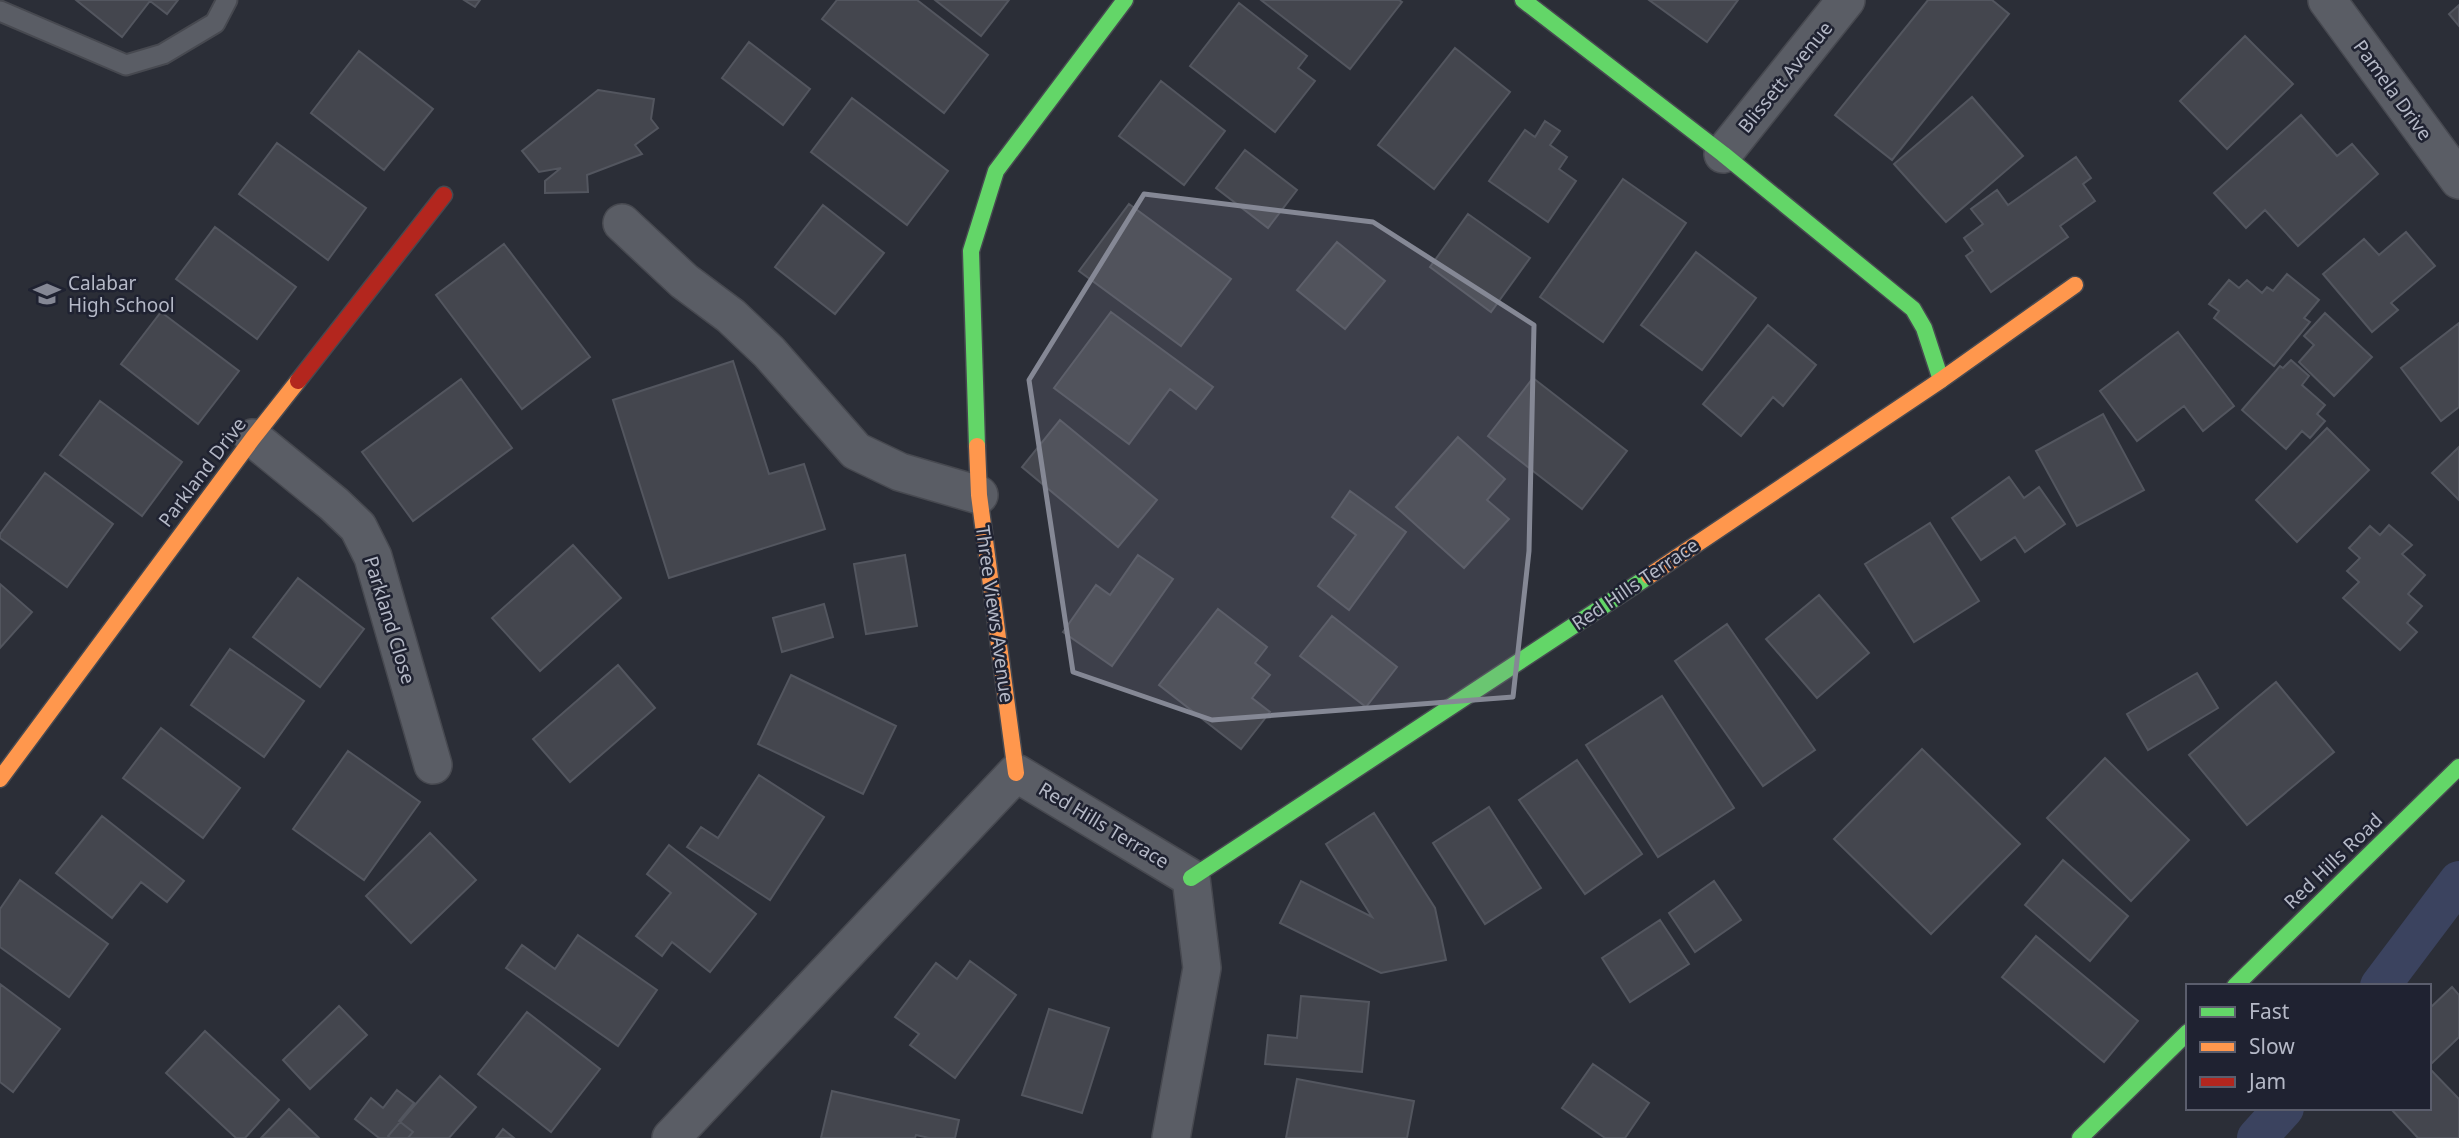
<svg xmlns="http://www.w3.org/2000/svg" width="2459" height="1138" viewBox="0 0 2459 1138" font-family="'Noto Sans',sans-serif">
<style>
.lines{fill:none;stroke-linecap:round;stroke-linejoin:round}
.canal{stroke:#3b435f;stroke-width:40}
.building{fill:#44464e;stroke:#53565f;stroke-width:2}
.lane-casing{stroke:#474950;stroke-width:23}
.street-casing{stroke:#474950;stroke-width:40}
.fast-casing{stroke:#474950;stroke-width:19}
.slow-casing{stroke:#474950;stroke-width:19}
.jam-casing{stroke:#474950;stroke-width:19}
.lane{stroke:#5a5d65;stroke-width:19}
.street{stroke:#5a5d65;stroke-width:37}
.fast{stroke:#63d668;stroke-width:16}
.slow{stroke:#ff974d;stroke-width:16}
.jam{stroke:#b3261e;stroke-width:16}
.marked{fill:#858895;fill-opacity:0.2;stroke:#858895;stroke-width:5;stroke-linejoin:round}
.labels{text-anchor:middle;stroke-width:5;stroke-linejoin:round;paint-order:stroke}
.street-label{font-size:19px;fill:#b5b9c7;stroke:#1f2231}
.poi-label{font-size:19px;fill:#b5b9c7;stroke:#1f2231;text-anchor:start}
</style>
<rect width="100%" height="100%" fill="#2b2e37"/>
<g class="lines">
<path class="canal" d="M2380 986 2459 881
M2257 1138 2284 1108"/>
</g>
<path class="building" d="M76 0H178L167 14 150 1 122 37Z
M464 0H480L475 7Z
M837 0H917L988 55 944 113 822 19Z
M935 0H1009L981 36Z
M1261 0H1399L1402 2 1350 69Z
M1649 0H1738L1707 42Z
M1928 0H1992L2009 14 1892 160 1835 115Z
M1239 3 1307 56 1298 68 1315 81 1275 132 1190 66Z
M2459 5V26L2449 14Z
M2245 36 2293 84 2227 149 2180 101Z
M749 42 810 89 783 125 722 78Z
M1455 48 1510 92 1434 189 1378 145Z
M359 51 433 109 384 170 311 113Z
M1161 81 1225 131 1184 185 1119 136Z
M598 90 654 99 651 119 658 128 635 145 642 154 587 175 588 192 545 193V181L561 168 539 172 522 151Z
M1972 97 2023 156 1946 222 1894 164Z
M852 98 948 171 907 225 811 152Z
M2301 115 2337 156 2352 144 2378 174 2298 246 2265 210 2246 228 2214 193Z
M1545 121 1560 131 1550 145 1567 157 1559 169 1576 181 1548 222 1489 181 1525 130 1535 137Z
M277 143 366 208 328 260 239 194Z
M1245 150 1297 190 1268 228 1216 188Z
M2076 157 2091 178 2083 184 2095 201 2060 226 2068 237 1991 292 1966 256 1973 251 1964 238 1983 224 1971 209 1997 190 2008 205Z
M1623 179 1686 223 1603 342 1540 297Z
M1129 204 1231 279 1181 346 1079 271Z
M823 205 884 253 835 314 775 267Z
M1468 214 1530 258 1491 312 1430 267Z
M215 227 296 287 257 339 176 279Z
M2406 232 2435 266 2391 303 2398 310 2372 332 2323 274 2364 239 2379 255Z
M1337 242 1385 281 1345 329 1297 290Z
M504 244 590 357 522 409 436 295Z
M1696 252 1756 298 1702 370 1641 325Z
M2287 274 2319 300 2304 318 2310 322 2274 366 2214 318 2219 311 2209 304 2229 280 2239 288 2247 280 2262 293 2267 287 2273 291Z
M161 312 239 371 198 424 121 364Z
M1111 312 1213 387 1196 409 1170 389 1129 444 1054 388Z
M2325 313 2372 357 2334 396 2299 362 2314 345 2304 336Z
M2459 323V407L2441 421 2401 368Z
M1768 325 1816 365 1783 406 1773 397 1741 436 1703 404Z
M2178 332 2234 406 2203 431 2184 406 2137 441 2100 391Z
M2291 360 2309 376 2302 385 2325 405 2317 414 2325 421 2310 438 2302 431 2286 449 2242 410 2280 366 2283 368Z
M733 361 769 474 804 464 825 529 669 578 613 400Z
M1533 378 1627 451 1582 509 1488 436Z
M461 379 512 448 413 521 362 452Z
M100 401 182 462 142 516 60 455Z
M2103 414 2144 490 2077 526 2036 451Z
M1060 420 1157 500 1118 547 1022 467Z
M2327 428 2369 470 2297 542 2256 500Z
M1458 437 1505 479 1487 500 1509 519 1464 568 1396 507Z
M2459 447V500L2432 473Z
M45 473 113 524 67 587 0 538V534Z
M2009 477 2024 498 2039 487 2065 524 2025 552 2015 537 1981 560 1952 518Z
M1350 491 1406 532 1349 610 1318 586 1356 535 1332 517Z
M1930 523 1979 601 1914 642 1865 564Z
M2389 525 2412 545 2402 554 2425 575 2408 594 2422 606 2407 623 2417 632 2400 650 2343 598 2359 582 2347 571 2360 558 2349 548 2370 526 2380 535Z
M573 545 621 598 540 671 492 618Z
M905 555 917 626 866 634 854 564Z
M1138 555 1173 579 1112 666 1063 632 1096 585 1110 595Z
M298 578 364 629 320 687 253 637Z
M0 584 32 612 0 648Z
M1819 595 1869 653 1817 698 1766 639Z
M824 604 833 637 782 652 773 618Z
M1218 609 1267 647 1255 663 1270 675 1252 698 1270 712 1241 749 1159 685Z
M1332 616 1397 667 1366 707 1300 656Z
M1727 624 1815 750 1763 786 1675 661Z
M230 649 304 701 264 757 191 705Z
M618 665 655 708 570 782 533 739Z
M2197 673 2218 708 2148 750 2127 714Z
M791 675 896 726 863 794 758 744Z
M2276 682 2334 752 2247 825 2189 755Z
M1662 696 1734 808 1658 857 1586 745Z
M161 728 240 788 203 838 123 778Z
M1922 749 2020 844 1931 934 1834 839Z
M348 751 420 802 364 880 293 829Z
M2105 758 2189 840 2131 901 2047 818Z
M1577 760 1642 854 1585 894 1519 800Z
M759 775 824 817 770 900 687 847 701 827 718 838Z
M1489 807 1541 888 1485 924 1433 843Z
M1374 813 1435 908 1446 960 1381 973 1280 923 1301 881 1372 917 1326 844Z
M102 816 184 881 167 902 141 882 112 918 56 873Z
M430 833 476 880 411 943 366 896Z
M669 845 756 914 710 972 672 942 662 956 636 936 671 893 647 874Z
M2063 860 2128 916 2090 961 2025 905Z
M20 880 108 944 69 997 0 947V909Z
M1714 881 1741 920 1695 952 1669 913Z
M1660 920 1689 964 1630 1002 1602 958Z
M578 935 657 990 618 1046 506 968 522 945 555 969Z
M2036 936 2138 1021 2104 1062 2002 977Z
M970 961 1016 995 955 1078 910 1045 919 1034 895 1017 936 963 957 979Z
M0 984 60 1029 13 1092 0 1082Z
M2452 987 2459 995V1037L2429 1066V1009Z
M1301 996 1369 1002 1362 1072 1265 1064 1268 1035 1297 1038Z
M339 1006 367 1035 310 1089 283 1060Z
M1049 1009 1109 1028 1082 1113 1022 1095Z
M527 1012 600 1069 551 1132 478 1074Z
M205 1031 279 1100 245 1138H236L166 1073Z
M1593 1064 1649 1103 1625 1138H1605L1562 1108Z
M2429 1068 2459 1099V1138H2418L2390 1108H2429Z
M440 1076 476 1107 449 1138H390L388 1136Z
M1297 1079 1414 1101 1407 1138H1286Z
M397 1090 414 1103 399 1121 413 1132 408 1138H379L355 1119 371 1098 383 1108Z
M832 1091 959 1120 955 1138H929L916 1135 915 1138H821Z
M289 1109 319 1138H261Z
M503 1129 514 1138H496Z"/>
<g class="lines">
<defs>
<path id="lane" d="M0 11 126 65 163 54 215 23 227 0"/>
<path id="street" d="M2327 0 2459 180
M1723 154 1846 0
M622 223 684 281 731 316 769 352 856 451 900 472 979 495
M253 438 334 504 358 527 373 557 433 765
M671 1138 1016 773 1191 878 1202 968 1171 1138"/>
<path id="fast" d="M1523 0 1723 154 1913 309 1924 328 1941 380
M977 446 971 251 996 171 1125 0
M1191 878 1649 576
M2235 986 2459 767
M2080 1138 2188 1032"/>
<path id="slow" d="M977 446 979 495 1016 773
M1649 576 1941 380 2075 285
M0 779 253 438 298 381"/>
<path id="jam" d="M298 381 444 195"/>
</defs>
<use href="#lane" class="lane-casing"/>
<use href="#street" class="street-casing"/>
<use href="#fast" class="fast-casing"/>
<use href="#slow" class="slow-casing"/>
<use href="#jam" class="jam-casing"/>
<use href="#lane" class="lane"/>
<use href="#street" class="street"/>
<use href="#fast" class="fast"/>
<use href="#slow" class="slow"/>
<use href="#jam" class="jam"/>
</g>
<path class="marked" d="M1144 194 1373 222 1534 325 1529 551 1513 697 1212 720 1073 672 1029 380Z"/>
<defs>
<symbol id="school-bare" viewBox="-9 -9 18 18"><path d="M0-5L7-2L0 1L-7-2ZM-4 1L0 2.5L4 1V4Q0 6-4 4Z" fill="#858895" stroke="#1f2231" stroke-width="2.5" paint-order="stroke"/></symbol>
</defs>
<g fill-rule="evenodd">
<use href="#school-bare" x="28" y="275" width="38" height="38"/>
</g>
<g class="labels">
<g class="street-label">
<text transform="translate(1785 77) rotate(-51)" y="7">Blissett Avenue</text>
<text transform="translate(2393 90) rotate(54)" y="7">Pamela Drive</text>
<text transform="translate(202 472) rotate(-53)" y="7">Parkland Drive</text>
<text transform="translate(1635 584) rotate(-34)" y="7">Red Hills Terrace</text>
<text transform="translate(995 614) rotate(82)" y="7">Three Views Avenue</text>
<text transform="translate(390 620) rotate(73)" y="7">Parkland Close</text>
<text transform="translate(1104 825) rotate(31)" y="7">Red Hills Terrace</text>
<text transform="translate(2333 861) rotate(-44)" y="7">Red Hills Road</text>
</g>
<g class="poi-label">
<text x="68" y="290">Calabar<tspan x="68" dy="22">High School</tspan></text>
</g>
</g>
<rect x="2186" y="984" width="245" height="126" fill="#1f2231" stroke="#5b5e6d" stroke-width="2"/>
<rect x="2200" y="1007" width="35" height="10" fill="#63d668" stroke="#5b5e6d" stroke-width="2"/>
<text x="2249" y="1019" font-size="21" fill="#b5b9c7">Fast</text>
<rect x="2200" y="1042" width="35" height="10" fill="#ff974d" stroke="#5b5e6d" stroke-width="2"/>
<text x="2249" y="1054" font-size="21" fill="#b5b9c7">Slow</text>
<rect x="2200" y="1077" width="35" height="10" fill="#b3261e" stroke="#5b5e6d" stroke-width="2"/>
<text x="2249" y="1089" font-size="21" fill="#b5b9c7">Jam</text>
</svg>
